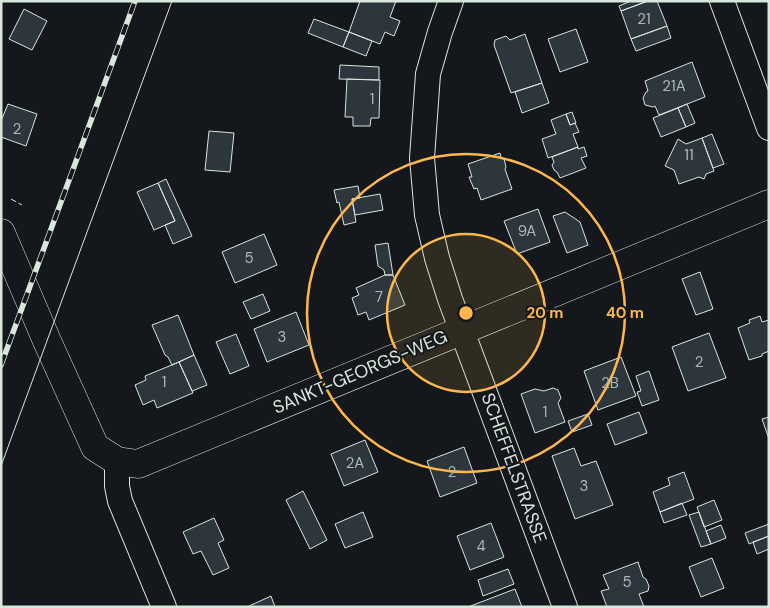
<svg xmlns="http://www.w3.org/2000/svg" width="770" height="608" viewBox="0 0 770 608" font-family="'DM Sans',sans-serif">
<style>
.building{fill:#2c363c;stroke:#d8e6dc}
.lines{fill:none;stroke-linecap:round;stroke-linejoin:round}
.minor-casing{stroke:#d8e6dc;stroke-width:26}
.tertiary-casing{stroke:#d8e6dc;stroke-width:29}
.minor{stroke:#14181c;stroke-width:24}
.tertiary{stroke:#14181c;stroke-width:28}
.tram{stroke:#d8e6dc;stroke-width:1}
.rail-casing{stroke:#d8e6dc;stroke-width:5.5}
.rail{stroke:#14181c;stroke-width:4;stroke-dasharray:11;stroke-linecap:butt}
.fence{stroke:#d8e6dc;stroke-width:1;stroke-dasharray:6 2.5;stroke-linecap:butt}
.ring{fill:none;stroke:#ffb74d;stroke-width:2.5}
.labels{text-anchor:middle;stroke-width:4;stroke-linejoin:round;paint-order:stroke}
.number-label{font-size:15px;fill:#adbab4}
.street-label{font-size:18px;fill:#d8e6dc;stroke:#14181c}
.centre{fill:#ffb74d;stroke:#14181c;stroke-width:2.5}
.ring-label{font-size:15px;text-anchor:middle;font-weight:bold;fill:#ffb74d;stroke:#14181c;stroke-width:4;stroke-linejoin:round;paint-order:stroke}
</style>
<rect width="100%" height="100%" fill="#14181c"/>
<path class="building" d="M360 1H396L390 17 400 21 394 36 385 32 380 44 349 32Z
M631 1H648L621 11 619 6Z
M648 1H657L667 26 631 39 621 11Z
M24 9 47 21 32 50 9 39Z
M314 19 349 32 343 47 308 33Z
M667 26 671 38 636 51 631 39Z
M576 29 588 62 560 72 548 39Z
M349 32 372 41 366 56 343 47Z
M525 34 542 83 511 93 494 45 495 40 506 36 510 40Z
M692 62 705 97 659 115 655 106 653 107 645 105 643 98 646 92 648 91 645 81Z
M340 65 379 67V80L339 79Z
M347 79 380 80 379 118H371L370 126H353V117H345Z
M542 83 549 103 522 113 515 92Z
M8 104 37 114 26 146 1 137V121Z
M687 104 695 123 686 127 678 108Z
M678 108 686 127 661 137 653 118Z
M572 112 576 123 570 125 566 114Z
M566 114 570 125 575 123 579 132 573 134 578 147 548 158 542 139 556 134 551 120Z
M209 131 234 133 230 172 205 170Z
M712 134 724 164 713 168 702 138Z
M702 138 714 171 706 174 704 179 699 177 679 184 674 170 665 166 678 139 686 144Z
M578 147V149L584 147 587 156 581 158 586 168 560 178 557 172 554 170 552 165 554 162 552 157Z
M500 153 501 157 504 159 506 167 505 169 512 189 481 200 477 188 474 189 469 177H472L468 164Z
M166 179 192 236 173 244 165 225 175 221 158 183Z
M158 183 175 221 154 230 137 192Z
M358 186 360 198 352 199 356 222 344 225 339 202 337 203 334 190Z
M380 194 383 210 355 215 352 199Z
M538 209 550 242 517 254 504 221Z
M565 212 580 222 588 245 567 253 553 216Z
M264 234 277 265 235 283 222 252Z
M388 243 393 275H385L384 270 378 266 375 245Z
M700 272 713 309 696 315 682 279Z
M385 275H393L405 305 369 320 366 312 358 315 352 298 359 295 356 288Z
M263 294 270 311 251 319 243 302Z
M296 312 309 345 267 362 254 329Z
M178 315 194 355 172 365 168 357 165 355 152 325Z
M760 316 762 322 769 320V351L762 354V356L749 360 738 328 750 323 749 320Z
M709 333 726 378 688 391 672 347Z
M236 334 249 366 230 374 216 342Z
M194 355 207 385 192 391 179 362Z
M621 357 636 396 598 410 584 371Z
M179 362 193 393 157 408 154 400 143 405 135 385 146 380 145 376Z
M649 371 659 400 642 406 637 392 641 391 636 376Z
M553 388 558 390 561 398 558 403 565 422 535 433 521 394 535 389 544 391Z
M639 412 647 433 615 445 607 424Z
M588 414 592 425 572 432 568 421Z
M769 417V439L762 419Z
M365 440 378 472 344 486 331 454Z
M464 447 477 483 440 497 427 461Z
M574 448 581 466 596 461 613 505 575 519 552 456Z
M684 472 694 499 660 512 653 492 670 485 668 478Z
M303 491 327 540 310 549 286 500Z
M714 500 722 520 704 527 697 507Z
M682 503 687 515 664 523 660 512Z
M363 512 373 537 345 548 335 524Z
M699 512 711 544 701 547 689 515Z
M214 518 224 540 218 543 229 568 213 575 201 551 193 554 183 532Z
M491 523 504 557 470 570 457 536Z
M769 524V536L749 544 745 533Z
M721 525 726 538 711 544 706 531Z
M769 536V549L757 554 753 542Z
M712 558 724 588 701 597 689 567Z
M638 562 643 577 646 579 649 586 648 591 639 594 644 607H607L601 591 609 589 603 575Z
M508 569 514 584 483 596 478 580Z
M515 589 522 607H468Z
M271 596 275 607H247Z"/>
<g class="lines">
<defs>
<path id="minor" d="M451 1 440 32 428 74 422 158 427 215 437 258 450 299 565 607
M722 1 769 128
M117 461V486L120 501 164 607"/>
<path id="tertiary" d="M1 233 47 341 95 447 117 461 138 464 769 204"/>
</defs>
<use href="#minor" class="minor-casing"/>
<use href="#tertiary" class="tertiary-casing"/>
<use href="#minor" class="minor"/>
<use href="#tertiary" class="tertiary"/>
<path class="tram" d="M1 466 172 1"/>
<defs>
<path id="rail" d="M1 365 135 1"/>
</defs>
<use href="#rail" class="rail-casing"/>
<use href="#rail" class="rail"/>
<path class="fence" d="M11 199 22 205"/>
</g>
<circle cx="466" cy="313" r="79" fill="#ffb74d" fill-opacity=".12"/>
<g class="ring">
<circle cx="466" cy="313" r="79"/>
<circle cx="466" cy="313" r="159"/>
</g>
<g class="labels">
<g class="number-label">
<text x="644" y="24">21</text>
<text x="674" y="91">21A</text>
<text x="372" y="104">1</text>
<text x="17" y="134">2</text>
<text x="689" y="160">11</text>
<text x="527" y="236">9A</text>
<text x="249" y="263">5</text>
<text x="379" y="302">7</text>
<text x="282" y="342">3</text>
<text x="699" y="367">2</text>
<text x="164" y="387">1</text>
<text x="610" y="388">2B</text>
<text x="545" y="417">1</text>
<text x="355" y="468">2A</text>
<text x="452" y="477">2</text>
<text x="584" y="491">3</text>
<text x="481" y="551">4</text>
<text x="627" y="587">5</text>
</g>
<g class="street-label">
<text transform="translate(360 372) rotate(-23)" y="6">SANKT-GEORGS-WEG</text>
<text transform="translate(514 468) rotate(70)" y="6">SCHEFFELSTRASSE</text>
</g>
</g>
<circle cx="466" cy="313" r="8" class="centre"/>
<g class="ring-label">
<text x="545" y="318">20 m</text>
<text x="625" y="318">40 m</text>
</g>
<rect width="770" height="608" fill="none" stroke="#d8e6dc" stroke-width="5"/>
</svg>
